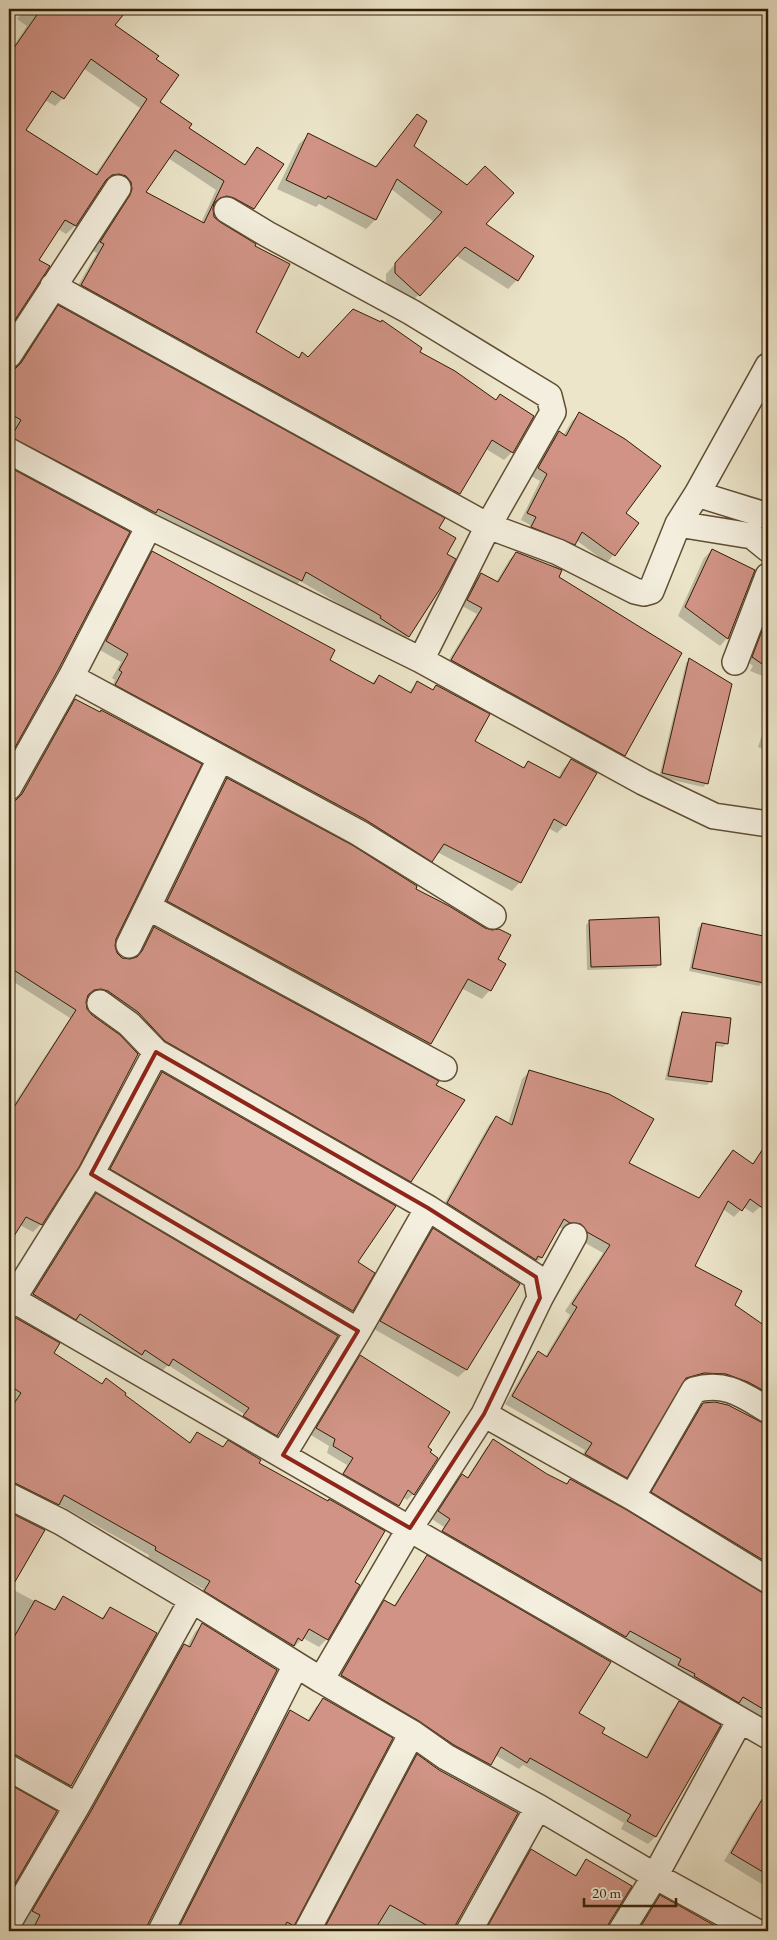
<svg xmlns="http://www.w3.org/2000/svg" width="777" height="1940" viewBox="0 0 777 1940" font-family="'EB Garamond',serif">
<style>
.shadow{fill:#0003;fill-rule:evenodd}
.building{fill:#d09385;stroke:#331c02;fill-rule:evenodd}
.lines{fill:none;stroke-linecap:round;stroke-linejoin:round}
.street-casing{stroke:#614e34;stroke-width:28}
.street{stroke:#f3eedd;stroke-width:25}
.marked{fill:none;stroke:#8f2418;stroke-width:4;stroke-linejoin:round}
</style>
<rect width="100%" height="100%" fill="#ece5ca"/>
<filter id="stains"><feTurbulence type="fractalNoise" baseFrequency=".004" numOctaves="4"/><feColorMatrix values="0 0 0 0 .2 0 0 0 0 .09 0 0 0 0 .02 0 0 0 .5 -.17"/></filter>
<radialGradient id="worn" r=".72"><stop offset=".6" stop-color="#630" stop-opacity="0"/><stop offset="1" stop-color="#630" stop-opacity=".3"/></radialGradient>
<path class="shadow" d="M25 9H126L113 25 154 59 158 102 188 128 244 165 258 148 282 164 253 208 244 217 218 204 213 205V217L255 332 298 358 302 354 308 358 418 352 512 452 504 460 486 449 459 493 450 501 73 294 97 253 93 251 122 205 124 198 110 182 103 183 75 226 66 234 58 229 38 260 48 266 9 327V53L27 26 17 19ZM83 68 140 108 95 175 24 131 45 100 55 106 63 98ZM168 158 216 190 201 223 145 193Z
M417 116 413 146 484 224 517 280 508 289 455 255 410 304 386 282V274L434 222 391 189 375 220 366 229 319 204 316 207 277 189 299 144 308 135 375 167Z
M59 307 437 529 446 555 439 589 408 636 400 645 374 624 300 581 293 588 9 444V437L14 429 9 426V370L15 369 50 315Z
M579 414 624 513 637 523 607 563 576 540 567 551 525 534 530 525 521 520 540 481 531 476 551 440 559 433 563 436 572 421Z
M768 415V428L763 425Z
M9 469 128 533 57 670 9 754Z
M712 550 754 570 727 638 720 646 678 616 704 558Z
M152 553 328 661 371 684 379 676 408 693 417 683 432 691 436 686 473 742 522 769 528 763 558 778 563 769 571 760 565 825 557 833 548 828 520 882 512 891 437 852 423 869 108 693 115 680 112 678 121 662 98 649 144 561Z
M516 553 558 578 624 755 618 761 445 666 477 614 462 606 475 580 481 574 496 582 510 559Z
M768 609V678L750 671 753 666 748 662Z
M689 659 707 783 703 787 659 777 686 663Z
M75 701 115 938 113 947 116 954 122 959 130 961 135 959 147 936 154 928 435 1086 410 1181 403 1189 157 1048 94 996 86 997 41 1224 33 1232 20 1225 9 1242V1112L70 1018 9 979V845L30 810 15 802 68 708Z
M768 717V751L758 747Z
M227 779 414 889 497 960 490 990 482 999 461 988 430 1044 421 1052 159 909 219 788Z
M590 921 660 964 656 968 587 970 586 925Z
M702 924 768 938V958L763 982 759 986 689 971 698 928Z
M683 1013 727 1043 723 1047 715 1046 711 1081 707 1085 665 1080 679 1017Z
M530 1071 627 1163 698 1199 726 1158 733 1151 752 1164 759 1157 768 1163V1195L761 1206 753 1213 743 1207 734 1217 723 1209 694 1267 733 1305 768 1330V1405L696 1380 681 1384 626 1477 618 1484 579 1462 585 1450 505 1404 531 1360 538 1353 545 1357 570 1315 565 1311 603 1253 580 1240 574 1231 563 1229 559 1227 541 1258 534 1265 440 1211 489 1125 496 1118 508 1124 522 1079Z
M162 1073 357 1263 373 1273 352 1310 344 1318 103 1177 154 1081Z
M96 1195 276 1435 270 1441 239 1422 244 1414 168 1365 162 1371 140 1356 135 1360 74 1320 70 1325 28 1300 90 1201Z
M433 1230 518 1284 466 1370 458 1377 374 1329 426 1237Z
M9 1261 15 1265 9 1276Z
M15 1319 52 1353 101 1385 123 1396 188 1443 197 1434 222 1448 228 1442 258 1463 353 1583 327 1639 319 1647 303 1638 294 1647 292 1646 285 1653 198 1599 203 1589 148 1558 149 1555 58 1504 50 1512 9 1491V1321Z
M360 1357 426 1448 413 1494 407 1500 403 1497 392 1512 338 1481 347 1465 327 1453 329 1446 311 1435 354 1363Z
M704 1404 768 1426V1575L645 1500 696 1412Z
M493 1441 547 1475 566 1485 570 1480 760 1593 768 1595V1718L763 1715 760 1718 672 1672 675 1667 436 1539 444 1527 432 1519 455 1483 462 1475 467 1478 486 1448Z
M9 1513 43 1530 10 1588 53 1611 64 1598 101 1619 110 1608 70 1786 63 1793 9 1763Z
M427 1557 578 1713 600 1733 645 1759 672 1710 680 1703 719 1726 655 1837 648 1844 621 1829 624 1823 523 1765 519 1769 495 1755 482 1772 334 1683 377 1609 385 1602 393 1607 420 1565Z
M202 1625 146 1931H18L82 1822 176 1653 184 1646 187 1647 195 1632Z
M323 1699 291 1931H174L282 1719 290 1711 307 1721 316 1707Z
M417 1756 455 1924 454 1931H321L410 1763Z
M9 1786 55 1812 9 1892Z
M760 1805 768 1810V1888L724 1861 752 1813Z
M531 1851 574 1876 586 1861 607 1923 605 1931H483L524 1858Z
M660 1897 723 1931H636L653 1904Z"/>
<path class="building" d="M41 9H128L115 25 159 56 156 59 179 75 160 102 192 124 189 128 245 165 257 147 284 164 254 209 234 198 227 196 220 198 214 203 213 209 214 217 220 222 256 244 255 246 290 264 256 332 299 358 302 352 308 357 353 309 381 322 382 320 422 348 420 352 455 371 496 400 500 394 534 416 513 453 492 440 460 494 81 285 104 244 100 242 130 195 132 189 131 182 126 176 119 174 112 175 106 180 76 226 65 220 39 260 50 266 9 329V55ZM91 59 147 99 97 175 26 130 52 91 64 99ZM175 150 224 181 204 223 146 192Z
M417 114 427 121 414 146 467 185 485 166 514 193 486 224 534 256 518 281 465 247 420 296 395 273V263L442 212 397 179 376 220 328 196 326 199 286 180 308 133 376 167Z
M58 305 445 518 439 528 456 538 447 554 456 559 440 589 409 637 380 618 381 616 306 572 302 581 158 509 156 513 11 437 21 420 9 413V369L16 368 21 363Z
M579 412 625 439 661 466 626 513 639 523 615 556 582 532 575 545 531 527 536 517 527 513 547 474 538 468 559 431 566 436Z
M9 467 130 532 58 670 9 758Z
M712 549 755 570 728 639 685 607Z
M152 551 335 650 330 660 374 684 379 675 411 693 417 681 433 690 436 685 490 714 475 741 524 768 528 761 560 778 571 759 597 773 566 826 554 819 521 883 444 844 432 862 366 820 115 685 122 672 119 670 128 654 106 641Z
M516 552 562 570 559 577 682 653 625 756 451 660 482 608 467 600 481 573 498 582Z
M768 615V668L752 657Z
M689 658 732 684 708 784 662 773Z
M75 699 100 712 101 710 202 764 116 939 115 946 117 953 122 958 130 959 137 957 142 951 154 927 439 1081 436 1085 465 1100 411 1182 165 1041 138 1012 108 991 101 989 94 990 88 995 86 1002 87 1009 92 1015 120 1035 138 1054 79 1167 42 1225 26 1217 9 1244V1115L76 1010 9 967V801L16 800 22 794Z
M227 778 352 845 417 886 416 889 449 906 485 928 492 930 499 929 511 935 498 959 506 964 491 991 468 979 431 1044 167 901Z
M659 917 661 965 591 967 589 920Z
M702 923 768 937V964L764 983 692 968Z
M682 1012 731 1018 728 1044 716 1042 712 1082 668 1076Z
M529 1070 609 1094 654 1119 629 1163 699 1198 733 1150 753 1164 768 1141V1212L750 1199 742 1211 728 1201 695 1266 742 1291 735 1305 768 1328V1393L748 1382 726 1374 704 1373 686 1378 627 1478 585 1454 592 1443 512 1396 538 1351 547 1357 577 1307 572 1304 610 1245 587 1232 581 1224 570 1223 564 1219 542 1258 538 1256 536 1260 447 1203 496 1116 512 1125Z
M162 1072 396 1206 358 1262 375 1273 353 1311 110 1169Z
M96 1193 338 1336 277 1436 243 1416 249 1408 173 1359 169 1366 145 1350 142 1355 80 1314 76 1320 33 1294Z
M433 1228 520 1284 467 1370 380 1321Z
M16 1318 60 1343 54 1353 102 1384 106 1378 126 1393 125 1395 190 1443 197 1432 223 1447 228 1440 261 1460 259 1463 328 1501 329 1499 385 1531 355 1582 360 1585 328 1640 309 1629 302 1641 298 1638 294 1646 204 1591 210 1581 155 1550 156 1547 64 1495 59 1505 15 1483 9 1482V1411L21 1393 9 1385V1319Z
M360 1355 450 1412 428 1447 432 1450 430 1452 438 1458 414 1495 408 1490 399 1506 343 1474 353 1458 333 1446 335 1439 316 1428Z
M715 1402 728 1405 761 1422 768 1424V1563L651 1492 703 1403Z
M493 1439 547 1474 567 1484 570 1479 625 1509 761 1592 768 1594V1712L743 1697 739 1703 694 1676 695 1674 678 1665 681 1659 630 1631 626 1637 442 1531 450 1519 438 1511 462 1474 468 1478Z
M9 1512 45 1530 9 1592Z
M427 1555 611 1662 579 1713 605 1728 602 1733 647 1758 679 1701 721 1725 656 1837 627 1821 631 1815 530 1758 527 1763 501 1747 491 1765 454 1745 419 1721 341 1675 384 1600 395 1606Z
M63 1596 103 1619 110 1607 157 1633 71 1786 16 1755 9 1754V1646L35 1600 55 1610Z
M202 1623 277 1670 148 1924 147 1931H32L40 1915 32 1911 90 1813 184 1644 190 1647Z
M323 1698 393 1738 294 1926 287 1922 282 1931H177L290 1710 309 1721Z
M417 1754 439 1770 518 1813 456 1924 455 1931H437L390 1905 374 1931H329L324 1929Z
M9 1784 57 1811 9 1894Z
M768 1789V1875L731 1853Z
M531 1849 576 1876 586 1859 632 1886 609 1923 607 1931H485Z
M660 1895 694 1914 724 1931H638Z"/>
<g class="lines">
<defs>
<path id="street" d="M227 210 267 234 411 312 549 396 553 412 488 526 421 660
M53 286 488 526 558 552 635 591 644 593 651 591 678 524 697 494 768 366
M9 355 118 188
M9 451 149 526 421 660 643 782 714 816 768 824
M697 494 768 516
M678 524 752 536 768 549
M735 662 768 576
M71 677 359 833 493 916
M9 787 71 677 149 526
M148 907 444 1068
M129 945 220 759
M100 1003 129 1024 156 1052
M91 1174 358 1331
M540 1298 574 1236
M12 1299 768 1736
M9 1305 91 1174 156 1052 428 1208 536 1277 540 1298 484 1414 410 1528 321 1680
M484 1414 632 1497 768 1580
M283 1455 358 1331 428 1208
M9 1496 61 1522 192 1600 321 1680 412 1733 446 1757 538 1807 655 1876 755 1931
M632 1497 694 1390C725 1381 743 1395 768 1410
M9 1768 77 1806
M9 1922 77 1806 192 1600
M161 1931 296 1665
M307 1931 412 1733
M469 1931 538 1807
M621 1931 655 1876 740 1720"/>
</defs>
<use href="#street" class="street-casing"/>
<use href="#street" class="street"/>
</g>
<path class="marked" d="M156 1052 428 1208 536 1277 540 1298 484 1414 410 1528 283 1455 358 1331 91 1174Z"/>
<rect width="777" height="1940" fill="none" stroke="#ece5ca" stroke-width="30"/>
<rect x="10" y="10" width="757" height="1920" fill="none" stroke="#331c02" stroke-width="2.5"/>
<rect x="15" y="15" width="747" height="1910" fill="none" stroke="#331c02"/>
<path d="M584 1898v8h92v-8" fill="none" stroke="#331c02" stroke-width="2.5"/>
<text x="592" y="1898" font-size="15" fill="#331c02" stroke="#f3eedd" stroke-width="4" paint-order="stroke">20 m</text>
<rect width="100%" height="100%" filter="url(#stains)"/>
<rect width="100%" height="100%" fill="url(#worn)"/>
</svg>
